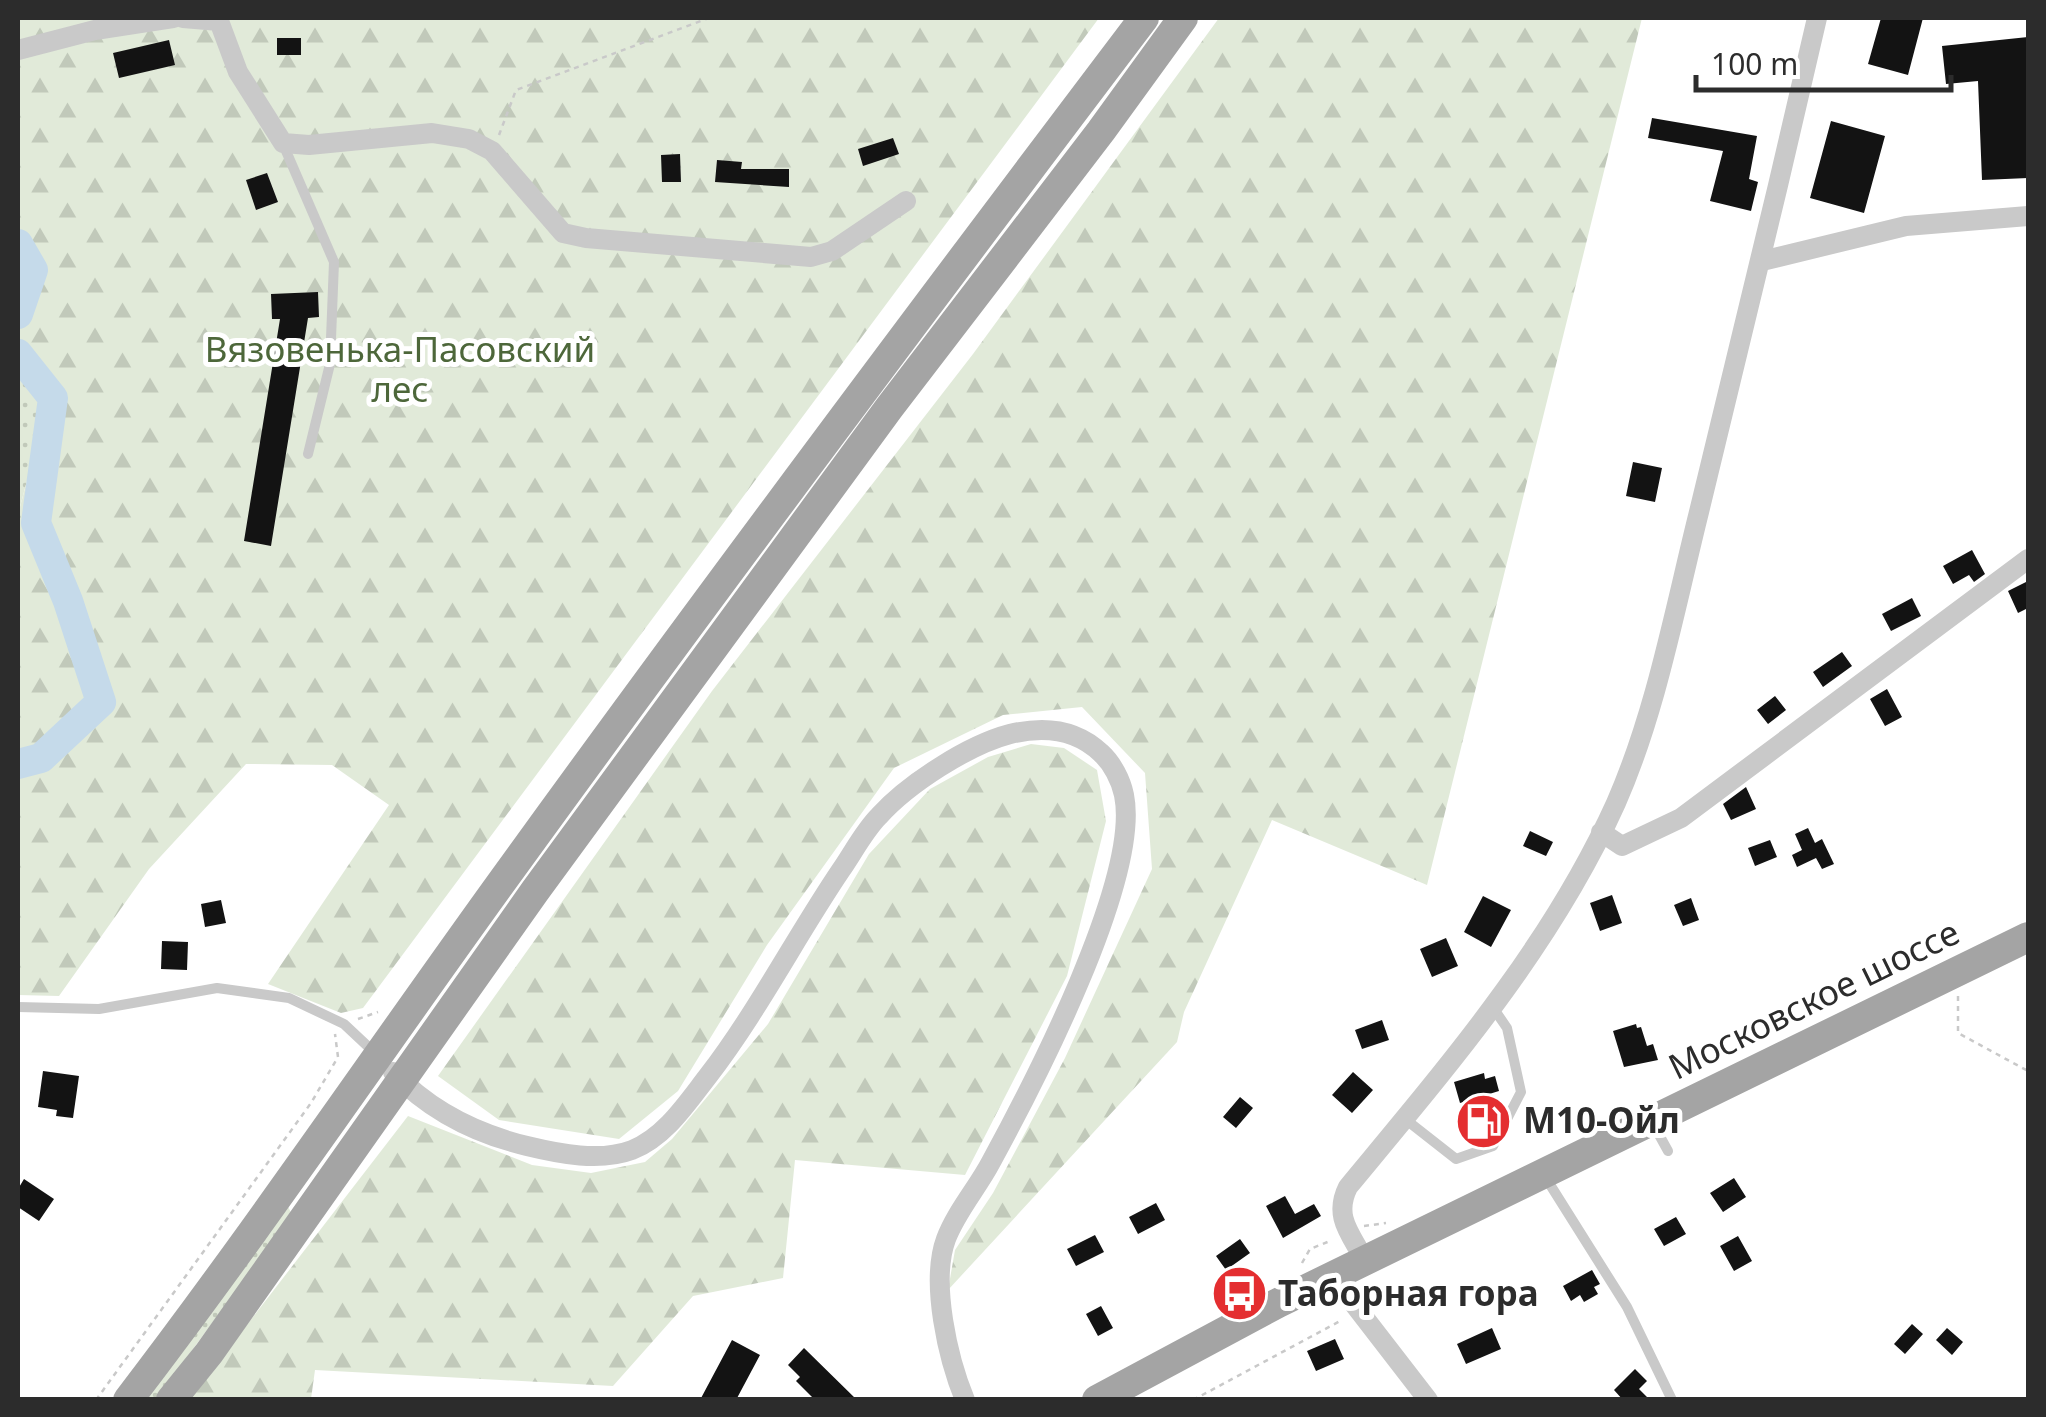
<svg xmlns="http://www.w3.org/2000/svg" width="2046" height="1417" viewBox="0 0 2046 1417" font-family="'Noto Sans',sans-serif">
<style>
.grass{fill:url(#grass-dots)}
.forest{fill:url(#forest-firs)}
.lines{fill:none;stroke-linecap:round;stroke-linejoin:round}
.river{stroke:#c5daea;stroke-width:30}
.building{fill:#131313}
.path{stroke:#c9c9c9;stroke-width:2.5;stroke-dasharray:5 5;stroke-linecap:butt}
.service{stroke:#c9c9c9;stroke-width:10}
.minor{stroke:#c9c9c9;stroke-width:20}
.primary{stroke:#a4a4a4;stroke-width:30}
.labels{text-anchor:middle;stroke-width:10;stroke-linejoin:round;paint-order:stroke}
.park-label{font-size:35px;fill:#4d673a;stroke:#fff}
.street-label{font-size:35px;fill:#2c2c2c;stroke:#fff}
.poi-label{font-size:35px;font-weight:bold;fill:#2c2c2c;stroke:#fff;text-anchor:start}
</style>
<defs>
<pattern id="grass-dots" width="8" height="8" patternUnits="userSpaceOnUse" patternTransform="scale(2.5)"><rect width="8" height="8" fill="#e1ead9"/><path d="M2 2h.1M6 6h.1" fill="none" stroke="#c1c9ba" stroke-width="1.8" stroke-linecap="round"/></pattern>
<pattern id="forest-firs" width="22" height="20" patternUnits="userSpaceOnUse" patternTransform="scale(2.5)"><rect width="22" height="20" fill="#e1ead9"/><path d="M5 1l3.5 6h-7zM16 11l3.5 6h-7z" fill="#c1c9ba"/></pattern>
</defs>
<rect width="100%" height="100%" fill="#fff"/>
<path class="grass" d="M18 358 49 400 18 514Z
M286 1202 292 1215 156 1399 139 1400Z"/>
<path class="forest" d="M18 18H1099L363 1008 341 1013 268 984 389 805 332 765 246 764 149 869 59 996 18 995V514L49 400 18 358Z
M1219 18H1642L1427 885 1272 820 1184 1012 1177 1042 948 1290 955 1250 993 1193 1065 1058 1152 869 1145 773 1082 707 1003 715 894 768 767 945 678 1091 619 1139 499 1120 438 1076 712 691 973 354Z
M1031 744 1064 748 1097 770 1106 821 1067 976 965 1175 795 1160 783 1278 693 1296 613 1386 315 1370 311 1399 189 1400 408 1116 532 1165 591 1173 645 1162 672 1139 768 1024 869 854 930 789 988 757Z"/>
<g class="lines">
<path class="river" d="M18 244 33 270 18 314
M18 354 53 398 36 523 68 601 101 702 41 758 18 764"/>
</g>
<path class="building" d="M1881 18H1923L1908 75 1868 64Z
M2028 37V178L1982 180 1978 81 1946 84 1942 46Z
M277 38H301V55H277Z
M169 40 175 65 119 78 113 53Z
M1652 118 1757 136 1749 179 1758 182 1751 211 1710 201 1723 151 1648 138Z
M1831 121 1885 136 1864 213 1810 198Z
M893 138 899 154 863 166 858 149Z
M680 154 681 182H662L661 155Z
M717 160 742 162 741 169H789V187L715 182Z
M267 173 278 202 256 210 246 180Z
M318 292 319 317 308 318 271 546 244 541 280 319H272L271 294Z
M1633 462 1662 468 1655 502 1626 496Z
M1972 550 1985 574 1974 582 1969 575 1953 584 1943 566Z
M2028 581V608L2018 613 2008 591Z
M1912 598 1921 616 1891 631 1882 614Z
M1842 652 1852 666 1823 687 1813 672Z
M1887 689 1902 717 1885 726 1870 699Z
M1775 696 1786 710 1768 724 1757 710Z
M1746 787 1756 809 1731 820 1723 804Z
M1808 828 1815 843 1822 839 1834 864 1822 869 1816 858 1797 867 1792 855 1802 850 1795 834Z
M1530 831 1553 842 1546 856 1523 846Z
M1770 840 1777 857 1755 866 1748 848Z
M1612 895 1622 923 1600 931 1590 903Z
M1483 896 1511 910 1491 947 1464 932Z
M1691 898 1699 920 1683 926 1674 905Z
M221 900 226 923 205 927 201 904Z
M1446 938 1458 966 1432 977 1420 949Z
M162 941 188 942 187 970 161 969Z
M1382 1020 1389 1040 1362 1049 1355 1030Z
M1636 1024 1637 1028 1641 1027 1647 1046 1653 1044 1658 1060 1624 1067 1613 1031Z
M43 1071 79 1076 73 1118 56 1116 57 1110 38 1107Z
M1353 1072 1373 1090 1352 1113 1332 1095Z
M1484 1073 1485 1079 1495 1076 1499 1091 1460 1103 1454 1082Z
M1240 1097 1253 1108 1236 1128 1223 1117Z
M1734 1178 1746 1197 1723 1212 1710 1193Z
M24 1179 54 1199 39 1221 18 1207V1189Z
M1285 1196 1295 1214 1314 1204 1321 1216 1283 1238 1266 1206Z
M1156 1203 1165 1220 1138 1234 1129 1217Z
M1676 1217 1686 1234 1664 1246 1654 1229Z
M1095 1235 1104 1252 1076 1266 1067 1249Z
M1738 1236 1752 1261 1734 1271 1720 1246Z
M1240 1239 1250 1253 1226 1270 1216 1256Z
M1592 1270 1600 1284 1594 1287 1598 1294 1584 1302 1580 1295 1571 1301 1563 1286Z
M1101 1306 1113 1328 1098 1336 1086 1314Z
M1912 1324 1923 1334 1905 1354 1894 1344Z
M1492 1328 1501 1349 1466 1364 1457 1344Z
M1947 1328 1963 1342 1952 1355 1936 1340Z
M1335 1339 1344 1359 1316 1371 1307 1351Z
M732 1340 760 1355 736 1400H700Z
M804 1348 857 1400H815L796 1381 800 1377 788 1365Z
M1635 1369 1647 1381 1639 1389 1650 1400H1623L1614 1390Z"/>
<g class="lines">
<path class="path" d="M499 135 516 90 709 18
M1958 996V1033L2028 1071
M358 1019 378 1012
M1364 1226 1386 1223
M1302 1263 1310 1249 1330 1241
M96 1400 311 1103 338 1057 335 1034
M1193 1400 1342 1320"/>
<path class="service" d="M283 144 334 262 330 364 308 454
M18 1007 99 1009 217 988 289 998 344 1024 376 1054
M1405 1119 1456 1159 1493 1146 1521 1092 1507 1028 1494 1009
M1652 1122 1668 1151
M1544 1175 1627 1307 1672 1400"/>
<path class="minor" d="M183 18 219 21 238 72 283 143 309 145 432 133 469 139 492 151 563 233 586 238 811 257 832 251 906 201
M18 50 95 30 173 18
M1762 261 1906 226 2028 216
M1601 832 1622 846 1681 818 2028 559
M393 1072C429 1110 477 1134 527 1146 560 1154 600 1162 632 1150 665 1137 687 1103 708 1076 758 1011 795 938 841 870 853 853 864 831 879 816 908 784 968 745 1010 734 1043 726 1076 729 1101 753 1112 763 1121 780 1124 795 1141 878 1033 1085 991 1162 978 1187 956 1212 946 1239 930 1282 948 1359 965 1400
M1365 1261C1351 1234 1333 1217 1348 1187 1448 1066 1551 947 1616 803 1656 712 1675 608 1699 512 1740 347 1779 183 1817 18
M1333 1277 1428 1400"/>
<path class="primary" d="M128 1400C259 1229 380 1050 506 876 715 587 929 302 1144 18
M171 1400 209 1353 535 891 889 408 1101 131 1183 18
M1097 1400 1278 1303 2028 937"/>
</g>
<defs>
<symbol id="fuel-disc" viewBox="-11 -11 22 22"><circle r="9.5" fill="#e42e30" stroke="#fff"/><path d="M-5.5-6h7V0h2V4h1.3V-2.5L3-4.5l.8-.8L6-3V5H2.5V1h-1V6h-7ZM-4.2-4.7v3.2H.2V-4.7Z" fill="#fff"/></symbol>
<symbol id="bus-disc" viewBox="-11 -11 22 22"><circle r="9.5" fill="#e42e30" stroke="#fff"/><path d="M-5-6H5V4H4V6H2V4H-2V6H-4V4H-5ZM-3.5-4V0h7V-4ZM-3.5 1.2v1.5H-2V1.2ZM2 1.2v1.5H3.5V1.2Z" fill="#fff"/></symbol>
</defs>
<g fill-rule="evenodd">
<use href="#fuel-disc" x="1452" y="1090" width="63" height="63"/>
<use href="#bus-disc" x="1208" y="1262" width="63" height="63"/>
</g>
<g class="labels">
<g class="park-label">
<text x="400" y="362">Вязовенька-Пасовский<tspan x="400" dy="40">лес</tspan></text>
</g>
<g class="street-label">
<text transform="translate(1814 1000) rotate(-26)" y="12">Московское шоссе</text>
</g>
<g class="poi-label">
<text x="1523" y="1133">М10-Ойл</text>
<text x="1278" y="1306">Таборная гора</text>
</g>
</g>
<rect width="2046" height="1417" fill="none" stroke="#2c2c2c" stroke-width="40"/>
<path d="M1696 75v15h255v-15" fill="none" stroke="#2c2c2c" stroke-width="5"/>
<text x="1711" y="75" font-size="30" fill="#2c2c2c" stroke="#ffffff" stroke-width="8" paint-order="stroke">100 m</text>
</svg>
